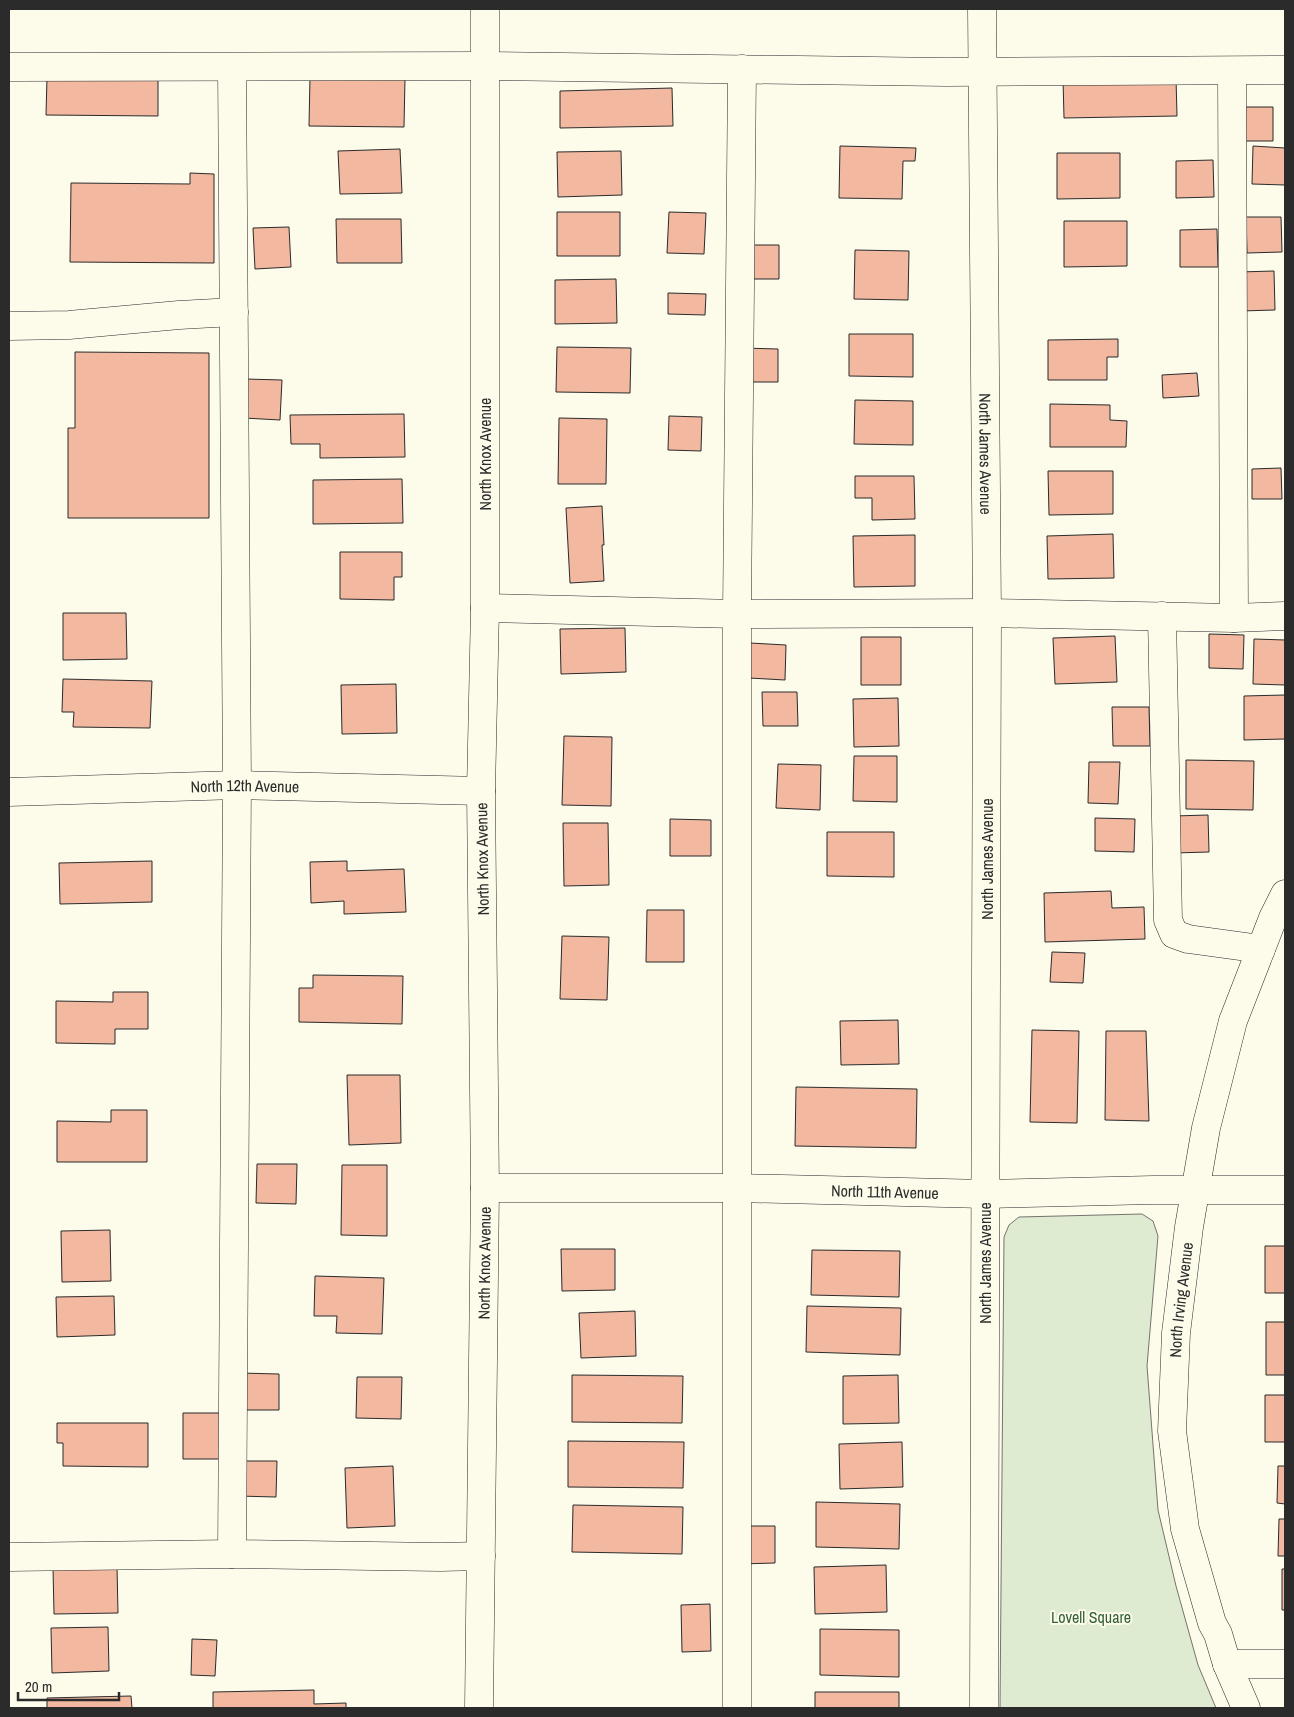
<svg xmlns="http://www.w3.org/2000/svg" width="1294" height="1717" viewBox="0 0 1294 1717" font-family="'Archivo Narrow',sans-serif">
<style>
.green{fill:#deebd1;stroke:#74746e}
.building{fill:#f2b8a0;stroke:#2b2b2b}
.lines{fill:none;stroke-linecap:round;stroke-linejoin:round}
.minor-casing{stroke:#2b2b2b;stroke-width:29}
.minor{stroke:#fdfbea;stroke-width:28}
.labels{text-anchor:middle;stroke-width:4;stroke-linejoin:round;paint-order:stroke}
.street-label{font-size:16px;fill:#2b2b2b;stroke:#fdfbea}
.park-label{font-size:16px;fill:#34623c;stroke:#fdfbea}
</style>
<rect width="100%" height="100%" fill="#fdfbea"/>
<path class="green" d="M1142 1214 1153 1221 1158 1236 1147 1366 1158 1510 1176 1586 1198 1665 1216 1708H1000L1004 1237 1009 1225 1019 1217Z"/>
<path class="building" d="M47 77 158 78V116L46 115Z
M310 77 405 78 404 127 309 126Z
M1176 78 1177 116 1064 118 1063 79Z
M672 88 673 126 560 128V91Z
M1238 107H1273V141H1239Z
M840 146 916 148 915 161H903L902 199 839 198Z
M1253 146 1285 148V185L1252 184Z
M400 149 402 193 340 194 338 151Z
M621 151 622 195 558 197 557 152Z
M1057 153H1120V198L1057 199Z
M1213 160 1214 197 1176 198V161Z
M190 173 214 174V263L70 262 71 183 190 184Z
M557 212H620V256H557Z
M669 212 706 213 704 254 667 253Z
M1246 217H1281L1282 252 1247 253Z
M336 219H401L402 263H337Z
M1064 221H1127V266L1064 267Z
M289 227 291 267 255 269 253 228Z
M1217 229 1218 267H1180V230Z
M742 245H779V279H742Z
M855 250 909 251 908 300 854 299Z
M1274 271 1275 310 1240 311 1239 272Z
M616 279 617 323 555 324V280Z
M668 293 706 294 705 315 668 314Z
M849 334H913V377L849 376Z
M1118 339V357H1107V380H1048V340Z
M557 347 631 348 630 393 556 392Z
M742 348 778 349V382H742Z
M75 352 209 353V518H68V428H75Z
M1197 373 1199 396 1163 398 1162 375Z
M245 379 282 380 280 420 244 418Z
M855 400 913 401V445L854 444Z
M1050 404 1110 405V420L1127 421 1126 447H1050Z
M404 414 405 457 320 458V444H291L290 415Z
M669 416 702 417 701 451 668 450Z
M559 418 607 419 606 484H558Z
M1281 468 1282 499H1252V469Z
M1048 471H1113V514L1049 515Z
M855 476H914L915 519 872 520V498H855Z
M402 479 403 523 313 524V480Z
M602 506 604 545H602L604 581 570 583 566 508Z
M1113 534 1114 578 1048 579 1047 536Z
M915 535V586L854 587 853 536Z
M340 552H402V577H394V600L340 599Z
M63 613H126L127 659 63 660Z
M625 628 626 672 561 674 560 629Z
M1209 634 1244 635 1243 669 1209 668Z
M1115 636 1117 682 1055 684 1053 638Z
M861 637H901V685H861Z
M1254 639 1285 640V685L1253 684Z
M750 643 786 645 785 680 749 678Z
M63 679 152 681 150 728 73 727 74 712H62Z
M396 684 397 733 342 734 341 685Z
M762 692H797L798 726H763Z
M1285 695V739L1244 740V696Z
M898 698 899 746 854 747 853 699Z
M1112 707H1149L1150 746H1113Z
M564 736 612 737 611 806 562 805Z
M854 756H897V802L853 801Z
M1186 760 1254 761 1253 810 1186 809Z
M1089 762H1120L1118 804 1088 803Z
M778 764 821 765 820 810 776 808Z
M1208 815 1209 852 1174 853V816Z
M1095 818 1135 819 1134 852 1095 851Z
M670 819 711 820V856H670Z
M563 823H608L609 885 564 886Z
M827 832H894V877L827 876Z
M152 861V902L60 904 59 863Z
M347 861V871L404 869 406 912 344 914V901L311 903 310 862Z
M1111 891 1112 908 1144 907 1145 939 1045 942 1044 893Z
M647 910H684V962H646Z
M562 936 609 937 607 1000 560 999Z
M1052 952 1085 953 1083 983 1050 982Z
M313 975 403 976 402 1024 299 1022V988H313Z
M113 992H148V1029H115V1044L56 1043V1001L113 1002Z
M898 1020 899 1064 841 1065 840 1021Z
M1032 1030 1079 1031 1077 1123 1030 1122Z
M1106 1031H1146L1149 1121 1105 1120Z
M347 1075H400L401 1143 349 1145Z
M796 1087 917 1089 916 1148 795 1146Z
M111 1110H147V1162H57V1121L111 1122Z
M257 1164H297L296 1204 256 1203Z
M342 1165H387V1236L341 1235Z
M110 1230 111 1281 62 1282 61 1231Z
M1265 1246H1285V1293H1265Z
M561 1249H615V1290L562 1291Z
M812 1250 900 1251 899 1297 811 1295Z
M315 1276 384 1278 382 1334 336 1333 337 1316H314Z
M114 1296 115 1335 57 1337 56 1297Z
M807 1306 901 1308 900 1355 806 1352Z
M635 1311 636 1356 581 1358 579 1313Z
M1266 1322H1285V1375H1266Z
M239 1373 279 1374V1410H239Z
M572 1375 683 1376 682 1423 572 1422Z
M898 1375 899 1423 843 1424V1376Z
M357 1377H402L401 1419 356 1418Z
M1265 1395H1285V1442H1265Z
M183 1413H220L219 1459H183Z
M57 1423H148V1467L63 1466V1443H57Z
M568 1441 684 1442 683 1488 568 1487Z
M902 1442 903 1487 840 1489 839 1444Z
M239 1461H277L276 1497 237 1496Z
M393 1466 395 1526 347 1528 345 1468Z
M1278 1466H1285V1504L1277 1503Z
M816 1502 900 1504 899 1549 816 1547Z
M573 1505 683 1507 682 1554 572 1552Z
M1279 1519H1285V1556H1278Z
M740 1526H775V1563L740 1564Z
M886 1565 887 1612 815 1614 814 1567Z
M117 1567 118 1613 54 1614 53 1568Z
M1282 1569H1285V1610H1282Z
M710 1604 711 1651 682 1652 681 1605Z
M108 1627 109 1671 52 1673 51 1628Z
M820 1629 899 1630V1677L820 1675Z
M192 1639 217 1640 215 1676 191 1675Z
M314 1690V1704L346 1703V1708H213V1692Z
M815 1692H899V1708H815Z
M131 1696 132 1708H47V1698Z"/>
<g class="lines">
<defs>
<g id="minor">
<path id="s1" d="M982 9 987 613 984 1708"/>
<path d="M9 67 485 66 946 72 1285 70"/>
<path d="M232 67 237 785 232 1554 440 1557 481 1556"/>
<path d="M1232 71 1234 618"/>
<path d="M9 326 69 325 179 315 234 312"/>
<path d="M485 608 737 614 987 613 1234 618 1285 616"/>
<path d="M1162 616 1168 920 1174 934 1188 939 1261 949"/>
<path id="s2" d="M9 792 237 785 481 791"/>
<path id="s3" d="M485 1188H737L985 1194 1153 1190H1285"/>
<path d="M9 1557 232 1554"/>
<path d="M1227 1664H1285"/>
<path id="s4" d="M479 1708 485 1188 481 791 485 608V9"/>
<path d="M737 1708V614L742 69"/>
<path id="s5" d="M1246 1708 1227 1664 1218 1634 1212 1623 1185 1529 1172 1431 1176 1333 1189 1227 1206 1128 1233 1021 1273 918 1285 894"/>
</g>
</defs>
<use href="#minor" class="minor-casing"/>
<use href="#minor" class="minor"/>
</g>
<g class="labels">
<g class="street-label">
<text transform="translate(485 454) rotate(-90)" y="6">North Knox Avenue</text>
<text dy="6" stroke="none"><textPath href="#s1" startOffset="445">North James Avenue</textPath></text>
<text dy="6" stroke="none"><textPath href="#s2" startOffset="236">North 12th Avenue</textPath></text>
<text transform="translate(482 859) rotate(-91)" y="6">North Knox Avenue</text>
<text transform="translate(987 859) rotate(-90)" y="6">North James Avenue</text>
<text dy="6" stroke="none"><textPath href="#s3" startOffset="400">North 11th Avenue</textPath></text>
<text dy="6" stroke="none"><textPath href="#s4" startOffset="445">North Knox Avenue</textPath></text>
<text transform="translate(985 1263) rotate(-90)" y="6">North James Avenue</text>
<text dy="6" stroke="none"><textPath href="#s5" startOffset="420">North Irving Avenue</textPath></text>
</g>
<g class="park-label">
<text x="1091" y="1623">Lovell Square</text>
</g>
</g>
<rect width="1294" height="1717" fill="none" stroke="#2b2b2b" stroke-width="20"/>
<path d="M18 1692v8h101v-8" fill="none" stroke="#2b2b2b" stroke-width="2.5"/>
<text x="25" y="1692" font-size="15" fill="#2b2b2b" stroke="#fdfbea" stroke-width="4" paint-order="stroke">20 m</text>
</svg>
